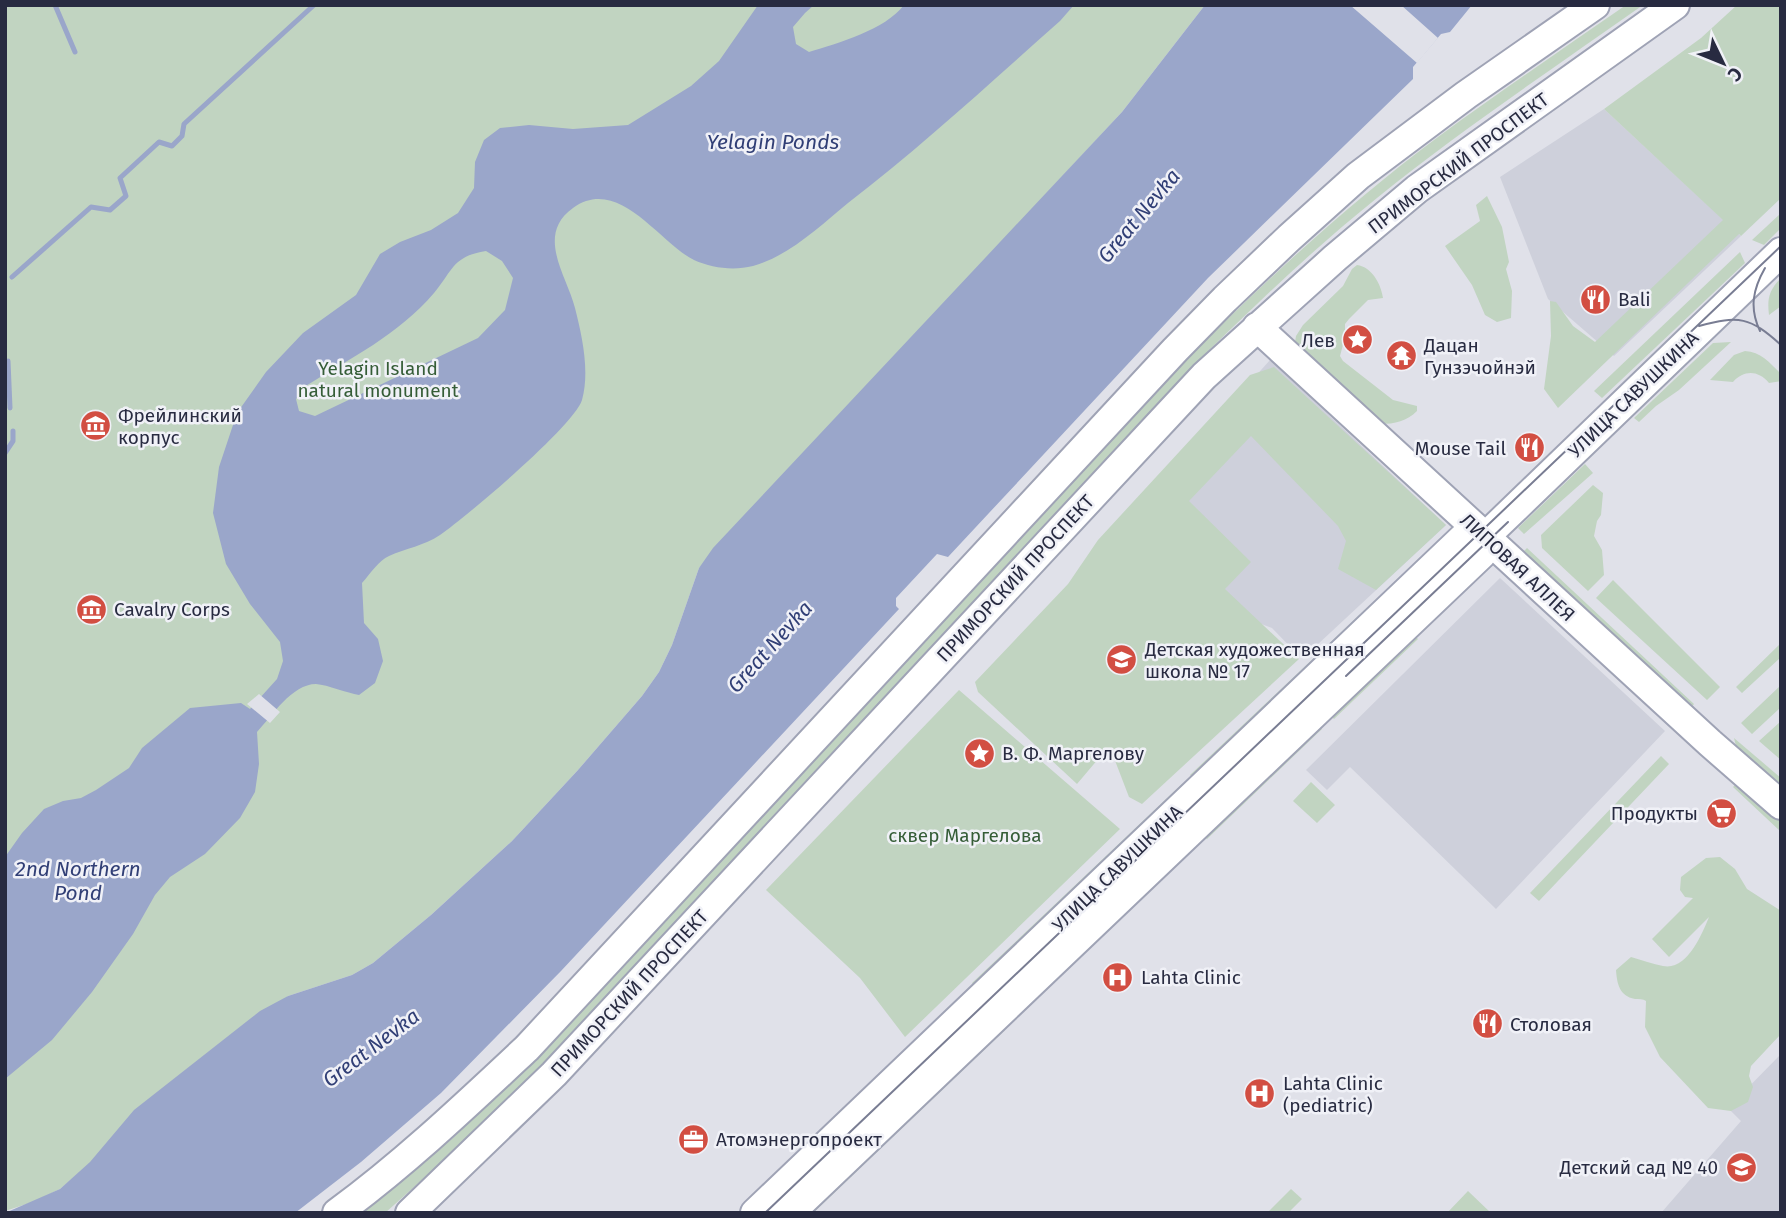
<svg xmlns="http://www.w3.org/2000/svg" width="1786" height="1218" viewBox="0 0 1786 1218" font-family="'Fira Sans',sans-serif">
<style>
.built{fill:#ced0db}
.green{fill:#c1d4c1}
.water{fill:#9aa6ca;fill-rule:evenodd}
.pier{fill:#e0e1e9}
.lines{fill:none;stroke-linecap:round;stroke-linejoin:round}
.stream{stroke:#9aa6ca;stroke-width:5}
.major-casing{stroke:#9fa3b5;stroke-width:32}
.major{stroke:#fff;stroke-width:28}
.tram{stroke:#797d93;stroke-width:2}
.labels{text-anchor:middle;stroke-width:5;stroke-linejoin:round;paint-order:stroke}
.street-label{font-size:19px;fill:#282b41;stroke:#f0f1f7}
.poi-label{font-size:19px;fill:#282b41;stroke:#f0f1f7;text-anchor:start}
.park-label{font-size:19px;fill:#355d37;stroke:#f0f1f7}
.water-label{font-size:21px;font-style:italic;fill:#313f76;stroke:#f0f1f7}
</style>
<rect width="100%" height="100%" fill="#e0e1e9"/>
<path class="built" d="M1604 109 1741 236 1614 356 1548 299 1500 177Z
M1270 360 1446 525 1302 659 1272 628 1256 622 1148 520 1150 494Z
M1500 578 1665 731 1496 909 1350 767 1327 790 1306 770Z
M1781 1054V1213H1661L1741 1121 1728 1108Z"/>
<path class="green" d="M5 5H1205L1122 112 699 568 672 645 659 672 642 696 578 770 512 841 431 915 373 963 352 975 288 996 60 1189 33 1202 5 1211Z
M1626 5H1643C1554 68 1462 129 1377 198 1312 250 1252 308 1193 366L543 1064 460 1146 385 1213H360L453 1138 536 1058 1186 360C1265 281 1348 204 1438 137 1499 92 1563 49 1626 5Z
M1737 5H1781V198L1741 236 1739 234 1558 408 1544 389 1551 336 1550 301 1556 302 1573 326 1595 342 1723 220 1604 109 1701 38Z
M1487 196 1502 227 1509 262 1506 269 1512 291 1511 318 1497 322 1485 315 1472 285 1445 246 1480 221 1476 205Z
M1781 213V228L1764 245 1752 240Z
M1740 252 1745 263 1602 398 1594 391Z
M1357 265C1372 267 1381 284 1383 298L1368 300 1349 319 1345 324V337L1340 356 1343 361 1393 400 1417 406V411C1407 421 1395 424 1380 424L1295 342 1296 336 1303 325 1343 286 1352 269Z
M1781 278V306L1769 315C1767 299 1769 290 1781 278Z
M1731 342 1679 390 1656 406 1639 422 1634 418 1713 343Z
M1745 351C1761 352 1770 363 1781 374V381L1769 383C1758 370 1744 370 1733 382L1710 380 1734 355Z
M1274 367 1446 525 1376 590 1338 569 1346 541 1338 526 1251 436 1189 501 1251 562 1225 589 1299 659 1142 804 1129 797 1114 758H1099L1077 784 978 692 975 682 1068 584 1098 540 1250 375Z
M1585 464 1593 473 1524 534 1518 528Z
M1593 485 1603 493 1601 515 1597 521 1594 536 1602 550 1604 575 1588 591 1542 548 1541 535Z
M1527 548 1694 704 1690 709 1522 553Z
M1613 580 1720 687 1707 700 1596 598Z
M1371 604 1378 612 1197 783 1190 775Z
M1410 631 1418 639 1334 719 1326 711Z
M1781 643V657L1742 693 1736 687Z
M1781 685V707L1752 734 1741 723Z
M959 690 1120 829 905 1037 860 978 766 890Z
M1781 721V760L1759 741Z
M1315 722 1322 729 1207 839 1199 831Z
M1734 738 1781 778V787L1737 750Z
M1661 756 1669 764 1539 901 1530 893Z
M1311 782 1335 805 1317 823 1293 801Z
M1737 783 1781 822V832L1733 787Z
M1182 784 1189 791 979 990 972 983Z
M1720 857 1735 869 1747 889 1781 911V1034L1751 1066 1749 1076 1753 1087 1748 1102 1731 1111 1708 1108 1660 1057 1645 1027 1646 1001C1643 999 1639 999 1635 999 1619 996 1617 983 1616 970L1631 957C1642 960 1653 964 1663 966 1687 971 1702 934 1709 917L1669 957 1652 939 1693 898 1685 897 1680 890 1681 877 1706 858Z
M999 1023 1005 1030 813 1213H799Z
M1291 1189 1302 1199 1288 1213H1267Z
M1468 1191 1491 1213H1447Z"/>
<path class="water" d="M758 5H814L805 13 793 27 796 44 809 52C838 43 885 30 904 5H1074L1060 21C990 83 922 146 848 203 820 226 789 256 753 266 733 271 712 268 694 260 659 243 619 175 573 208 535 235 567 276 575 308 582 336 590 371 582 400 574 426 466 517 440 535 424 546 406 548 389 556 379 560 370 574 362 583L364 623 378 639 383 661 375 683 359 695C347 693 328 685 316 684 292 684 272 716 257 732L259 764 255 792 240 818 205 854 170 877 155 895 133 934 92 992 52 1040 5 1079V857L22 833 44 809 63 801 81 798 96 790 129 768 142 748 190 708 241 703 250 709 277 679 283 661 280 642 250 604 226 564 213 513 219 467 237 413 266 372 303 333 356 295 380 254 400 242 431 230 458 213 474 188 475 162 484 140 500 128 529 125 573 129 628 125 691 86 719 61ZM486 251 502 261 513 278 505 310 478 338 315 416 299 411 296 399 304 387C351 358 398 335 434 293 453 270 453 256 486 251Z
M1205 5H1472L1450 32 1441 34 1413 67V79L1208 278 948 557 937 554 896 598V606L899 609 561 971 441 1093 361 1162 295 1213H5L60 1189 90 1162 134 1110 260 1011 288 996 352 975 373 963 431 915 512 841 578 770 642 696 659 672 672 645 699 568 713 548 1122 112Z"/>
<path class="pier" d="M1350 5H1401L1438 38 1417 63Z
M259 694 280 712 270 723 247 704Z"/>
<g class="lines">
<path class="stream" d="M55 5 75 52
M12 277 91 207 110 210 126 196 120 178 159 142 172 146 182 136 184 124 314 5
M8 361 10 408
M5 453 13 441V431"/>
<defs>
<path id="major" d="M1257 327 1710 743 1781 805
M337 1213C405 1163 465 1106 527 1048L1175 350 1225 299 1289 238 1358 176 1466 95 1595 5
M410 1213 554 1074 1204 376 1335 258 1417 189 1675 5
M755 1213 1465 536 1485 537
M790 1213 1482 554 1485 537 1781 252"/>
</defs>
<use href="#major" class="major-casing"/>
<use href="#major" class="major"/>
<path class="tram" d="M1699 326C1739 315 1750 317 1781 345
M1760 331C1749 308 1753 289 1765 268
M1346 676 1508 522
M765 1213 1781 246"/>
</g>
<defs>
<symbol id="restaurant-disc" viewBox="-11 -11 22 22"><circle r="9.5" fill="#d24e42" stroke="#f0f1f7"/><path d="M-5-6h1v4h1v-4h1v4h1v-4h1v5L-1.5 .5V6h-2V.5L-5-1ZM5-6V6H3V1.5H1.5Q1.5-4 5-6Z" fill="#fff"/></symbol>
<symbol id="sight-disc" viewBox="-11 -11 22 22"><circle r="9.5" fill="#d24e42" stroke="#f0f1f7"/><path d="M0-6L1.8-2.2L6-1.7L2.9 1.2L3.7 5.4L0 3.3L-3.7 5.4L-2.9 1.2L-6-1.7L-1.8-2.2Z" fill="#fff"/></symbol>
<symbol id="temple-disc" viewBox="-11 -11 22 22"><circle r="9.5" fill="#d24e42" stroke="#f0f1f7"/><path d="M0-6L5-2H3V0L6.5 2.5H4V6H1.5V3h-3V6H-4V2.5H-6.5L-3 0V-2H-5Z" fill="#fff"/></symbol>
<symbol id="museum-disc" viewBox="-11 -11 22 22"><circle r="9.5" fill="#d24e42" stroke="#f0f1f7"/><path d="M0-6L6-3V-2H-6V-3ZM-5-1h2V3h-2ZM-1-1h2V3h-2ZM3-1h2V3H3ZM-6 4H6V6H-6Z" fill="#fff"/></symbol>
<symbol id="school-disc" viewBox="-11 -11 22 22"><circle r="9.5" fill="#d24e42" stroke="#f0f1f7"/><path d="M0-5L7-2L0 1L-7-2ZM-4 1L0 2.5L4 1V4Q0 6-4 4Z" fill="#fff"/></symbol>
<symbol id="supermarket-disc" viewBox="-11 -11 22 22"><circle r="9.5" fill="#d24e42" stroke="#f0f1f7"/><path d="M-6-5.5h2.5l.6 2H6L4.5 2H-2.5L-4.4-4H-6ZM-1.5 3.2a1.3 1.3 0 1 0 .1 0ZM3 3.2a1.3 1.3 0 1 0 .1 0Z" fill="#fff"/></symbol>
<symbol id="hospital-disc" viewBox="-11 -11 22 22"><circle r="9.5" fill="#d24e42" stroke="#f0f1f7"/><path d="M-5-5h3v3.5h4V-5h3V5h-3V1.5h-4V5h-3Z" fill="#fff"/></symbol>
<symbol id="office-disc" viewBox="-11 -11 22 22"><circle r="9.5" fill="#d24e42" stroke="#f0f1f7"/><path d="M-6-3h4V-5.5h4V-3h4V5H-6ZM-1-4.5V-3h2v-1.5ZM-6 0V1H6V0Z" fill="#fff"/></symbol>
</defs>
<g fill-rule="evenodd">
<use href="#restaurant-disc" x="1578" y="282" width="35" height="35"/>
<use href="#sight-disc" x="1340" y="322" width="35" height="35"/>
<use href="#temple-disc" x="1384" y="338" width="35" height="35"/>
<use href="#museum-disc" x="78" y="408" width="35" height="35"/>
<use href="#restaurant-disc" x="1512" y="430" width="35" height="35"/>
<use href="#museum-disc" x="74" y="592" width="35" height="35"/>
<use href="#school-disc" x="1104" y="642" width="35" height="35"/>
<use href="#sight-disc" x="962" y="736" width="35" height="35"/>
<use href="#supermarket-disc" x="1704" y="796" width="35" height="35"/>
<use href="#hospital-disc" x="1100" y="960" width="35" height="35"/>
<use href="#restaurant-disc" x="1470" y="1006" width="35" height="35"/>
<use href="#hospital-disc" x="1242" y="1076" width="35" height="35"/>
<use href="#office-disc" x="676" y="1122" width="35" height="35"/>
<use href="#school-disc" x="1724" y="1150" width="35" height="35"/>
</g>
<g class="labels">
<g class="street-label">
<text transform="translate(1458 163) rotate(-37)" y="7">ПРИМОРСКИЙ ПРОСПЕКТ</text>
<text transform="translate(1633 394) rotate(-44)" y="7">УЛИЦА САВУШКИНА</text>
<text transform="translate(1518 567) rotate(43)" y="7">ЛИПОВАЯ АЛЛЕЯ</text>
<text transform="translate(1015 578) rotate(-47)" y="7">ПРИМОРСКИЙ ПРОСПЕКТ</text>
<text transform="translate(1117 868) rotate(-44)" y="7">УЛИЦА САВУШКИНА</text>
<text transform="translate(629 993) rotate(-47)" y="7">ПРИМОРСКИЙ ПРОСПЕКТ</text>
</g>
<g class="poi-label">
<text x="1618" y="306">Bali</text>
<text x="1335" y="347" text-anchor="end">Лев</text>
<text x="1424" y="352">Дацан<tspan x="1424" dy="22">Гунзэчойнэй</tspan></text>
<text x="118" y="422">Фрейлинский<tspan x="118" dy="22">корпус</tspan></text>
<text x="1506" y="455" text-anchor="end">Mouse Tail</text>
<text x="114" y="616">Cavalry Corps</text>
<text x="1145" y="656">Детская художественная<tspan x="1145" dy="22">школа № 17</tspan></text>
<text x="1002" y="760">В. Ф. Маргелову</text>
<text x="1698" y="820" text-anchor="end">Продукты</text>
<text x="1141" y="984">Lahta Clinic</text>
<text x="1510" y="1031">Столовая</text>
<text x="1283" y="1090">Lahta Clinic<tspan x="1283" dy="22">(pediatric)</tspan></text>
<text x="716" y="1146">Атомэнергопроект</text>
<text x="1718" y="1174" text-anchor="end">Детский сад № 40</text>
</g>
<g class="park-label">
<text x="378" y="375">Yelagin Island<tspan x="378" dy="22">natural monument</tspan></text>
<text x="965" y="842">сквер Маргелова</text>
</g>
<g class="water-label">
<text x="773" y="149">Yelagin Ponds</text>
<text transform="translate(1139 216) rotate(-50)" y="7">Great Nevka</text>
<text transform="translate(770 647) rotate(-48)" y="7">Great Nevka</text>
<text x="78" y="876">2nd Northern<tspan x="78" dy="24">Pond</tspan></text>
<text transform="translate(371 1048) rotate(-37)" y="7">Great Nevka</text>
</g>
</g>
<rect width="1786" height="1218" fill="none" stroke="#282b41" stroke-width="14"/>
<g transform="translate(1723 63) rotate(133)" stroke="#f0f1f7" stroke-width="5" paint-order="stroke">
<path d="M0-5L12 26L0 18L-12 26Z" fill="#282b41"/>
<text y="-10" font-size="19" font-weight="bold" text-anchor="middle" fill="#282b41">С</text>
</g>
</svg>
